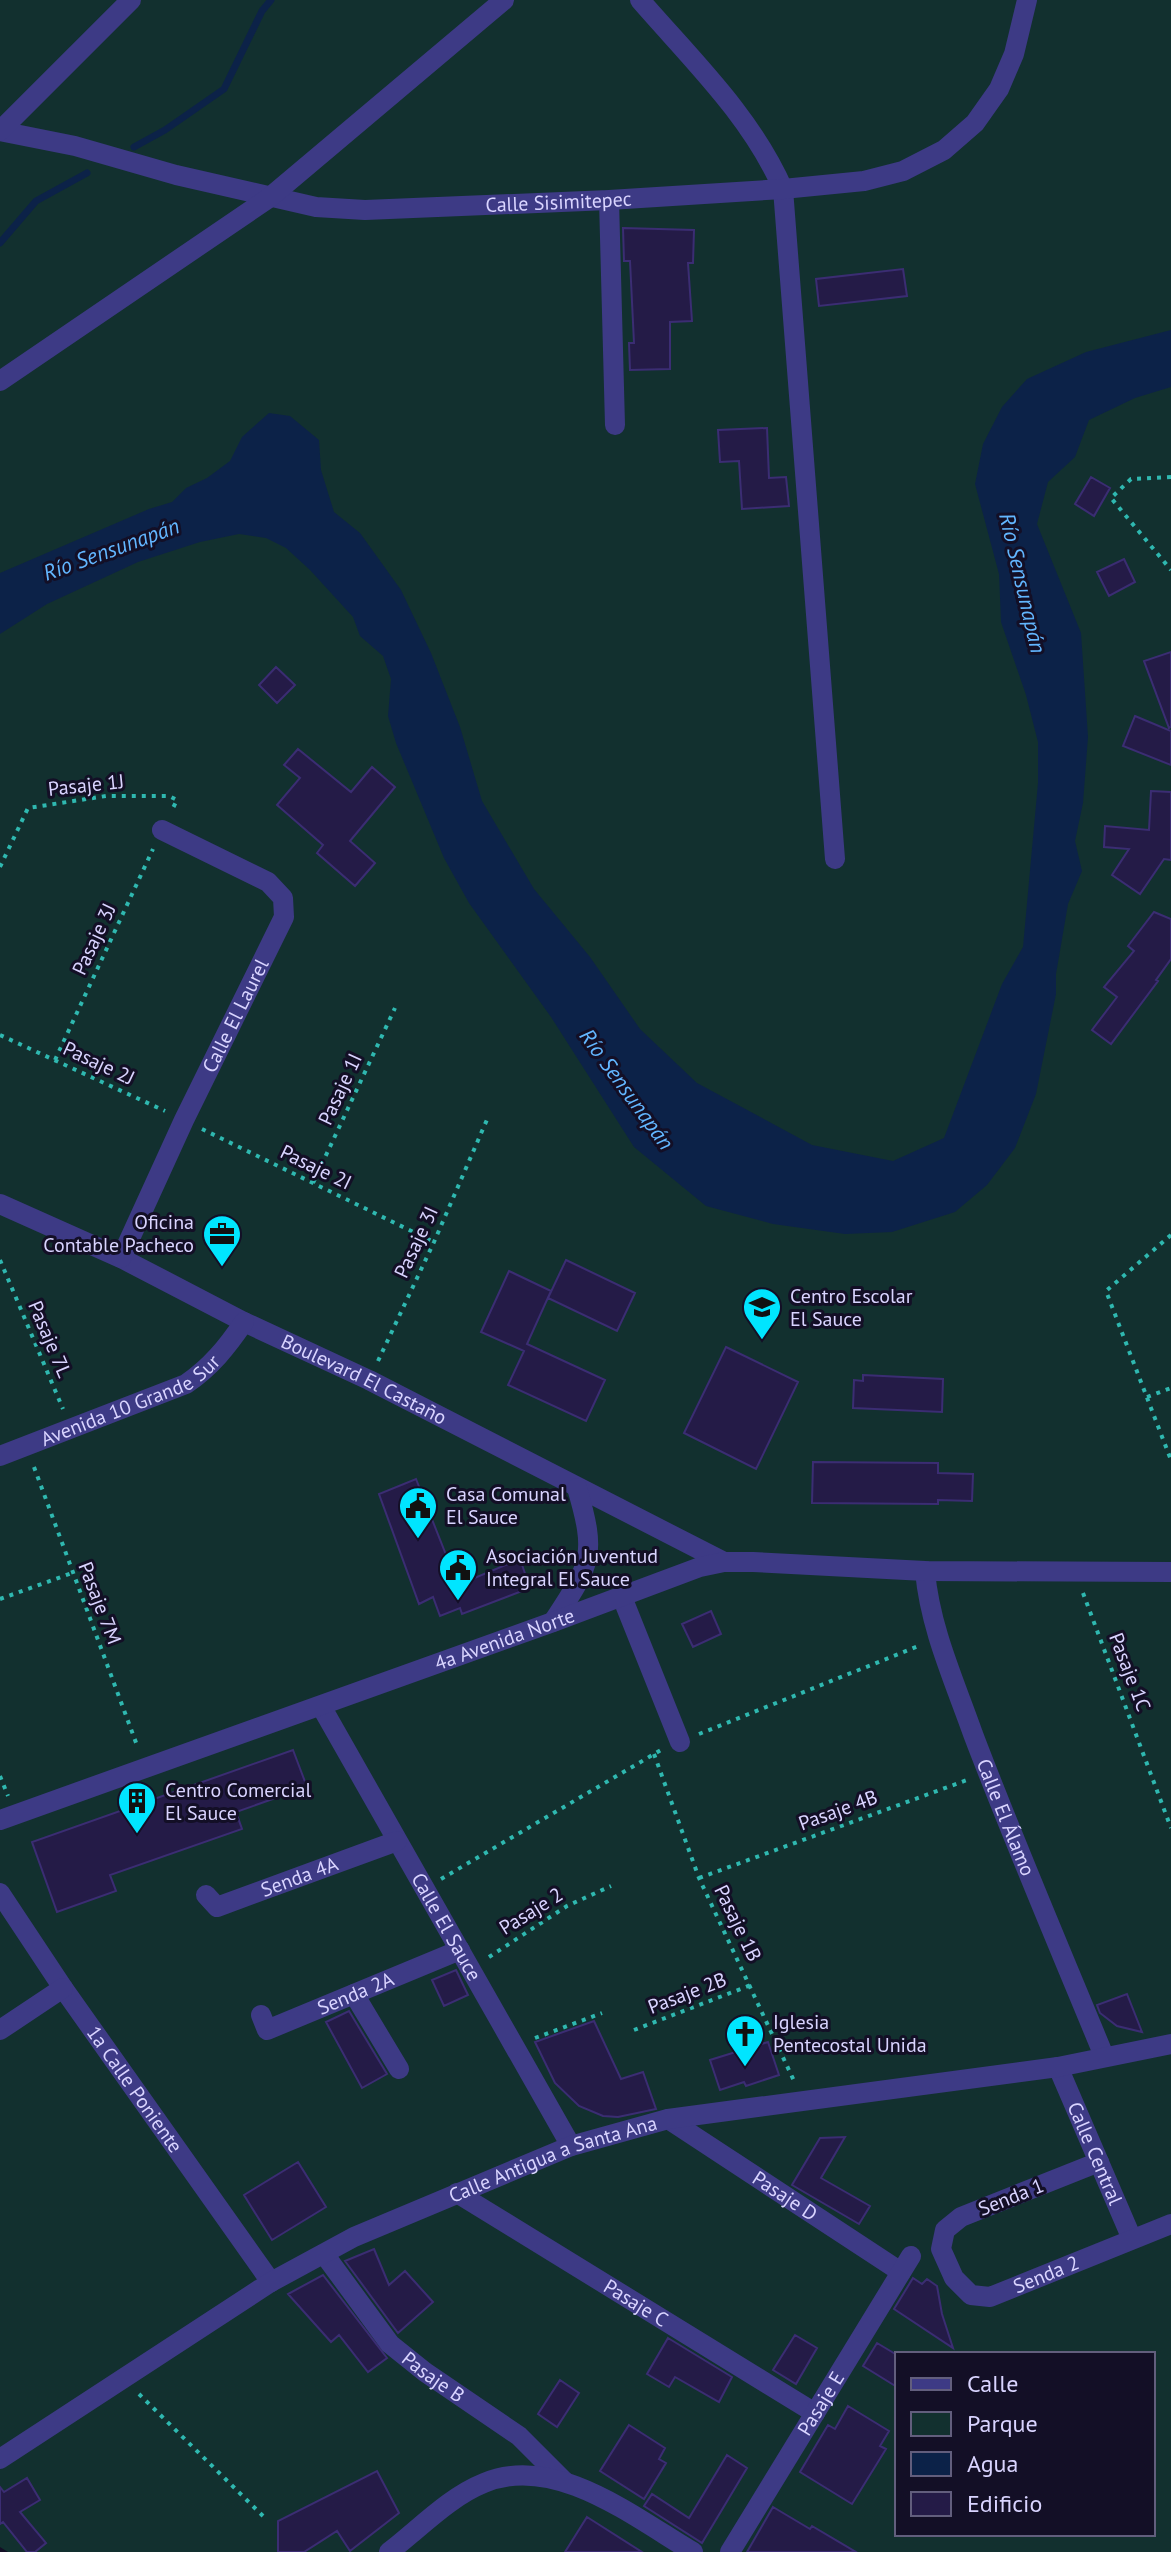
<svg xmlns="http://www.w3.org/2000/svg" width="1171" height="2552" viewBox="0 0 1171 2552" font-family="'PT Sans',sans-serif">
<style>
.green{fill:#12302f;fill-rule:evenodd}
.water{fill:#0c2248}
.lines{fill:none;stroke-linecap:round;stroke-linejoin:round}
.stream{stroke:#0c2248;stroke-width:7}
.building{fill:#241b47;stroke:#3b2d73;stroke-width:2}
.path{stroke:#2fb8b0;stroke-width:4;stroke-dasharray:4 6;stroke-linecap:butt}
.minor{stroke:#3d3a85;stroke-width:20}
.labels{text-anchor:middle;stroke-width:6;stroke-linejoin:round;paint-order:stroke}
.street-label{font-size:20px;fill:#d9d4ff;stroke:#130f26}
.poi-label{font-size:20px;fill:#d9d4ff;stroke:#130f26;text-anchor:start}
.water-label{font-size:22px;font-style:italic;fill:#62b6ff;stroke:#130f26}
</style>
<rect width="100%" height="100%" fill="#130f26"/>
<path class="green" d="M0 0H1171V2552H8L0 2547ZM897 2354H1153V2534H897Z"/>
<path class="water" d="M1171 330V387L1135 398 1089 420 1075 457 1048 482 1037 524 1081 633 1088 737 1083 803 1075 841 1082 871 1068 904 1056 974V994L1036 1094 1015 1148 987 1185 955 1212 892 1232 845 1234 773 1224 706 1206 634 1147 551 1017 469 903 444 858 396 743 388 716 391 679 383 656 360 636 353 617 310 570 286 548 266 538 239 534 200 542 138 562 47 604 0 634V573L149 509 172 502 186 488 207 478 230 461 242 437 269 413 290 416 319 440 321 470 334 512 360 533 401 590 431 653 460 727 482 801 534 889 590 957 640 1029 697 1083 812 1145 893 1161 944 1138 1002 984 1023 947 1038 783V742L1026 695 1001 622 999 574 975 484 983 444 1002 407 1027 379 1086 352Z"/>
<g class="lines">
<path class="stream" d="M134 147 165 130 224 89 262 11 271 0
M0 243 36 201 87 173"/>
</g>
<path class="building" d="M623 228 694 230 693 263H688L692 321 670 322V369L630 370 629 343H634L630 261H624Z
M903 269 907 296 819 306 816 279Z
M767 428 769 478 786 477 789 506 742 509 739 461 720 462 718 430Z
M1091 477 1110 488 1094 516 1075 504Z
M1124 559 1135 582 1109 596 1097 572Z
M1171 652V727L1169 728 1144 661Z
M276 667 295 685 277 703 259 685Z
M1135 716 1171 731V765L1123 746Z
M298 749 351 792 372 767 395 787 350 841 375 863 355 886 317 853 323 845 277 805 300 778 284 765Z
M1151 791 1171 792V860L1164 859 1140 894 1112 875 1129 849 1104 847 1105 826 1149 830Z
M1154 912 1171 919V959L1156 980 1158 981 1111 1044 1092 1030 1117 997 1104 987 1134 951 1128 946Z
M566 1260 635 1293 617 1331 548 1298Z
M509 1271 551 1291 527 1344 605 1380 586 1421 508 1385 524 1351 481 1332Z
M726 1347 798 1382 756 1469 684 1433Z
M863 1375 943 1379 942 1412 853 1408 854 1380 863 1381Z
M813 1462 938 1463V1473L973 1474 972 1501 938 1500V1504L812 1503Z
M416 1479 458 1585 520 1559 530 1588 462 1614 460 1608 440 1616 433 1597 419 1604 379 1494Z
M711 1611 721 1634 693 1647 682 1624Z
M293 1750 307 1787 236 1812 242 1829 110 1875 116 1891 57 1912 32 1842Z
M456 1970 468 1995 444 2006 432 1980Z
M1127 1994 1142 2032 1117 2026 1100 2013 1097 2005Z
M349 2011 387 2074 362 2088 326 2022Z
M594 2021 621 2079 643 2072 656 2109 618 2117 603 2116 579 2106 555 2083 535 2042Z
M768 2042 779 2075 746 2086 744 2082 720 2090 710 2060Z
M845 2137 821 2178 870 2206 859 2224 792 2185 820 2138Z
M298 2162 326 2207 272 2240 244 2195Z
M374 2249 389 2285 405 2271 433 2302 398 2333 345 2261Z
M323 2275 387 2358 368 2372 339 2335 331 2342 288 2294Z
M913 2278 922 2284 927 2279 937 2286 942 2314 953 2348 894 2309Z
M795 2335 817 2348 796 2384 773 2370Z
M668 2338 732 2377 719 2402 675 2377 669 2387 647 2374Z
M877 2343 897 2355V2387L863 2366Z
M560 2380 579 2393 557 2427 538 2414Z
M848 2406 889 2431 880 2446 886 2449 852 2504 800 2472 828 2425 835 2429Z
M629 2425 665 2448 659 2459 666 2463 644 2499 600 2471Z
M727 2455 747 2468 702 2543 644 2506 652 2494 689 2518Z
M377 2471 399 2513 350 2551 337 2531 304 2552H278V2521Z
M27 2478 40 2500 20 2512 46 2543 35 2552H27L3 2522 0 2524V2487L4 2492Z
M773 2507 810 2529 812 2526 856 2552H747Z
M587 2517 642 2552H565Z"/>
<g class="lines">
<path class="path" d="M1171 477 1131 479 1111 498 1171 570
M0 867 28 808 106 796H169L177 800 171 812
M0 1035 165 1111
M55 1060 153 849
M202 1129 434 1242
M313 1183 395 1008
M1171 1235 1106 1291 1171 1460
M0 1260 63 1409
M378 1361 434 1242 489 1115
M1147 1397 1171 1388
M34 1467 138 1748
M1083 1593 1171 1828
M0 1599 72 1573
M699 1734 921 1645
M654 1754 699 1878 795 2083
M0 1776 8 1796
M699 1878 967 1780
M441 1879 661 1750
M489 1957 567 1906 611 1886
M634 2030 751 1985
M535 2038 602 2013
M139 2394 263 2516"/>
<g class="minor">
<path d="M640 0C692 60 751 116 783 189L835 859"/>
<path id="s1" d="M0 131 75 146 176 175 316 207 365 210 609 200 783 189 864 181 903 171 944 150 975 123 999 89 1014 54 1027 0"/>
<path d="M0 131 131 0"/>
<path d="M609 200 615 425"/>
<path d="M0 381 269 198 504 0"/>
<path id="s2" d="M0 1204 121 1258 244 1322 369 1380 724 1562"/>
<path id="s3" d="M121 1258 184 1120 284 917 283 898 268 882 162 830"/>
<path id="s4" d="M0 1456 186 1384C211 1367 227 1347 244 1322"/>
<path id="s5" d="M925 1571C930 1628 954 1680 973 1734 1014 1842 1060 1949 1104 2056"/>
<path d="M622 1597 680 1742"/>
<path d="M553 1622C591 1564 597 1556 577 1488"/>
<path id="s6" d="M321 1706 571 2146"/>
<path id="s7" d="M0 1820 553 1622 700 1567 724 1562H753L925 1571 1171 1572"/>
<path id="s8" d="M0 1893 63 1988 271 2282"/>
<path id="s9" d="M206 1895 217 1907 397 1841"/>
<path d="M354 1994 399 2069"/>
<path id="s10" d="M261 2015 267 2030 460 1950"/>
<path d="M0 2030 63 1988"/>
<path id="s11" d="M1058 2067 1132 2239"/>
<path id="s12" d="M668 2119 901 2272"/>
<path id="s13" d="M1099 2162 961 2217 945 2230 941 2249 954 2278 971 2295 990 2297 1171 2224"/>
<path id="s14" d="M457 2193 815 2413"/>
<path id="s15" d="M324 2254 390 2344 425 2372 519 2436 564 2481"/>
<path id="s16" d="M0 2459 271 2282 354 2237 571 2146 668 2119 1058 2067 1171 2044"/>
<path d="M389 2552C419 2529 449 2497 484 2483 555 2453 635 2518 693 2552"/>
<path id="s17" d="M730 2552 911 2256"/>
</g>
</g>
<defs>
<symbol id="office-pin" viewBox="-11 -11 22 30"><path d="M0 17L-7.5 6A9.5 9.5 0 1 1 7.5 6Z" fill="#00e5ff" stroke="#130f26"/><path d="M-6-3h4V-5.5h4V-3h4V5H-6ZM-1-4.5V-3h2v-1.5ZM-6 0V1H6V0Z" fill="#111"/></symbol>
<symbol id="school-pin" viewBox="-11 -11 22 30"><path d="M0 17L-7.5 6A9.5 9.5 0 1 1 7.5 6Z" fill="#00e5ff" stroke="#130f26"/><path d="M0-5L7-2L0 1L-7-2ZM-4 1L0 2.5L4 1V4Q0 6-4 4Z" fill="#111"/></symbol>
<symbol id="civic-pin" viewBox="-11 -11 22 30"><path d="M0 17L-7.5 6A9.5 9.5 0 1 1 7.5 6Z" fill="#00e5ff" stroke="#130f26"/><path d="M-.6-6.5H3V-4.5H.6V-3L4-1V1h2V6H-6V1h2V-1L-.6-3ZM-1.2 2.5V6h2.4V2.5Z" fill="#111"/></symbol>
<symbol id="building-pin" viewBox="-11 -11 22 30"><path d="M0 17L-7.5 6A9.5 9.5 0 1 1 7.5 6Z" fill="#00e5ff" stroke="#130f26"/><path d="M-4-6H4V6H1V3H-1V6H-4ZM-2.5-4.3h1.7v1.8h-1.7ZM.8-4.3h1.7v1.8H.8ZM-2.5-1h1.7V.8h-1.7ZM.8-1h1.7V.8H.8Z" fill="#111"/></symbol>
<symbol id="church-pin" viewBox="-11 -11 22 30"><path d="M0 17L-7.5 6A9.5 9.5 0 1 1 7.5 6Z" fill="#00e5ff" stroke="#130f26"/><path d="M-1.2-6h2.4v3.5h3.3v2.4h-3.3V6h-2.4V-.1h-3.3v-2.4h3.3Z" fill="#111"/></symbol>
</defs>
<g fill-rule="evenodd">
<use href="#office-pin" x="200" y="1212" width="44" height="60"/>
<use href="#school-pin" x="740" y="1285" width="44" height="60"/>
<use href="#civic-pin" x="396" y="1484" width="44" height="60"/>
<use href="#civic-pin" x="436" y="1546" width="44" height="60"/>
<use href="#building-pin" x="115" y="1779" width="44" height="60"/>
<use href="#church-pin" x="723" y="2012" width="44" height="60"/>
</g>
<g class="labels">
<g class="street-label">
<text dy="7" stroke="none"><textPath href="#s1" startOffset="568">Calle Sisimitepec</textPath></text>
<text transform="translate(86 785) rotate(-6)" y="7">Pasaje 1J</text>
<text transform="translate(94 939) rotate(-65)" y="7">Pasaje 3J</text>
<text dy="7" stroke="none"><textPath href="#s3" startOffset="268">Calle El Laurel</textPath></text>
<text transform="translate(99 1063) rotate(25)" y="7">Pasaje 2J</text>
<text transform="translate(340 1089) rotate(-65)" y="7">Pasaje 1I</text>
<text transform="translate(316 1167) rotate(26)" y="7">Pasaje 2I</text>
<text transform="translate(416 1242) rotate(-65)" y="7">Pasaje 3I</text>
<text transform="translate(50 1339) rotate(67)" y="7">Pasaje 7L</text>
<text dy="7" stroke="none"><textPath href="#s2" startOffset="404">Boulevard El Castaño</textPath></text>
<text dy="7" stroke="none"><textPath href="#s4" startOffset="142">Avenida 10 Grande Sur</textPath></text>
<text transform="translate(100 1603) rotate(69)" y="7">Pasaje 7M</text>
<text dy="7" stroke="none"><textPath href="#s7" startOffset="536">4a Avenida Norte</textPath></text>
<text transform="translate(1130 1672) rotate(69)" y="7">Pasaje 1C</text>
<text transform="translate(838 1810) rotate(-20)" y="7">Pasaje 4B</text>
<text dy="7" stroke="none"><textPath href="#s5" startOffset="260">Calle El Álamo</textPath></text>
<text dy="7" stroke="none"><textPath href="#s9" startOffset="104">Senda 4A</textPath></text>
<text transform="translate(531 1911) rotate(-32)" y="7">Pasaje 2</text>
<text transform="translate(738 1923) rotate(64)" y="7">Pasaje 1B</text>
<text dy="7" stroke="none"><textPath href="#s6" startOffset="254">Calle El Sauce</textPath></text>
<text dy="7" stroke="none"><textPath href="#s10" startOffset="112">Senda 2A</textPath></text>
<text transform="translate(687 1993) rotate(-21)" y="7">Pasaje 2B</text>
<text dy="7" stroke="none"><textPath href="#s8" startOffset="238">1a Calle Poniente</textPath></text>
<text dy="7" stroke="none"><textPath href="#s11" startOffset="94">Calle Central</textPath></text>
<text dy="7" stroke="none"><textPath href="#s16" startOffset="632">Calle Antigua a Santa Ana</textPath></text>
<text dy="7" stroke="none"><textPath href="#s12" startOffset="140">Pasaje D</textPath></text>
<text transform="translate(1011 2197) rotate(-22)" y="7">Senda 1</text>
<text dy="7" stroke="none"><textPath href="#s13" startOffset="324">Senda 2</textPath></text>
<text dy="7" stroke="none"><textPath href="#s14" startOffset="210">Pasaje C</textPath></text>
<text dy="7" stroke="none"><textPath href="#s15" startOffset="166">Pasaje B</textPath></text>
<text dy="7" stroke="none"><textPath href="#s17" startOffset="174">Pasaje E</textPath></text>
</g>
<g class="poi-label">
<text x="194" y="1229" text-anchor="end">Oficina<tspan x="194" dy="23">Contable Pacheco</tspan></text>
<text x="790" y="1303">Centro Escolar<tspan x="790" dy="23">El Sauce</tspan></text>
<text x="446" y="1501">Casa Comunal<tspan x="446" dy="23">El Sauce</tspan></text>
<text x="486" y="1563">Asociación Juventud<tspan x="486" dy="23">Integral El Sauce</tspan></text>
<text x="165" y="1797">Centro Comercial<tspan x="165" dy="23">El Sauce</tspan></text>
<text x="773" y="2029">Iglesia<tspan x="773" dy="23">Pentecostal Unida</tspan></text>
</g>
<g class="water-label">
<text transform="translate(111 549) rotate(-20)" y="8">Río Sensunapán</text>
<text transform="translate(1023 583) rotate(77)" y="8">Río Sensunapán</text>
<text transform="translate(627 1089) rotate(54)" y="8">Río Sensunapán</text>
</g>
</g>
<rect x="895" y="2352" width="260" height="184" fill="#130f26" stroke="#625e7d" stroke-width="2"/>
<rect x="911" y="2378" width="40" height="12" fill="#3d3a85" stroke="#625e7d" stroke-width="2"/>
<text x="967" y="2392" font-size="24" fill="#d9d4ff">Calle</text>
<rect x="911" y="2412" width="40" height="24" fill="#12302f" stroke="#625e7d" stroke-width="2"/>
<text x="967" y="2432" font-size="24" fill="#d9d4ff">Parque</text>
<rect x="911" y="2452" width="40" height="24" fill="#0c2248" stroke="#625e7d" stroke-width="2"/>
<text x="967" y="2472" font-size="24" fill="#d9d4ff">Agua</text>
<rect x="911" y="2492" width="40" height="24" fill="#241b47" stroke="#625e7d" stroke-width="2"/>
<text x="967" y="2512" font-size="24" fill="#d9d4ff">Edificio</text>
</svg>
